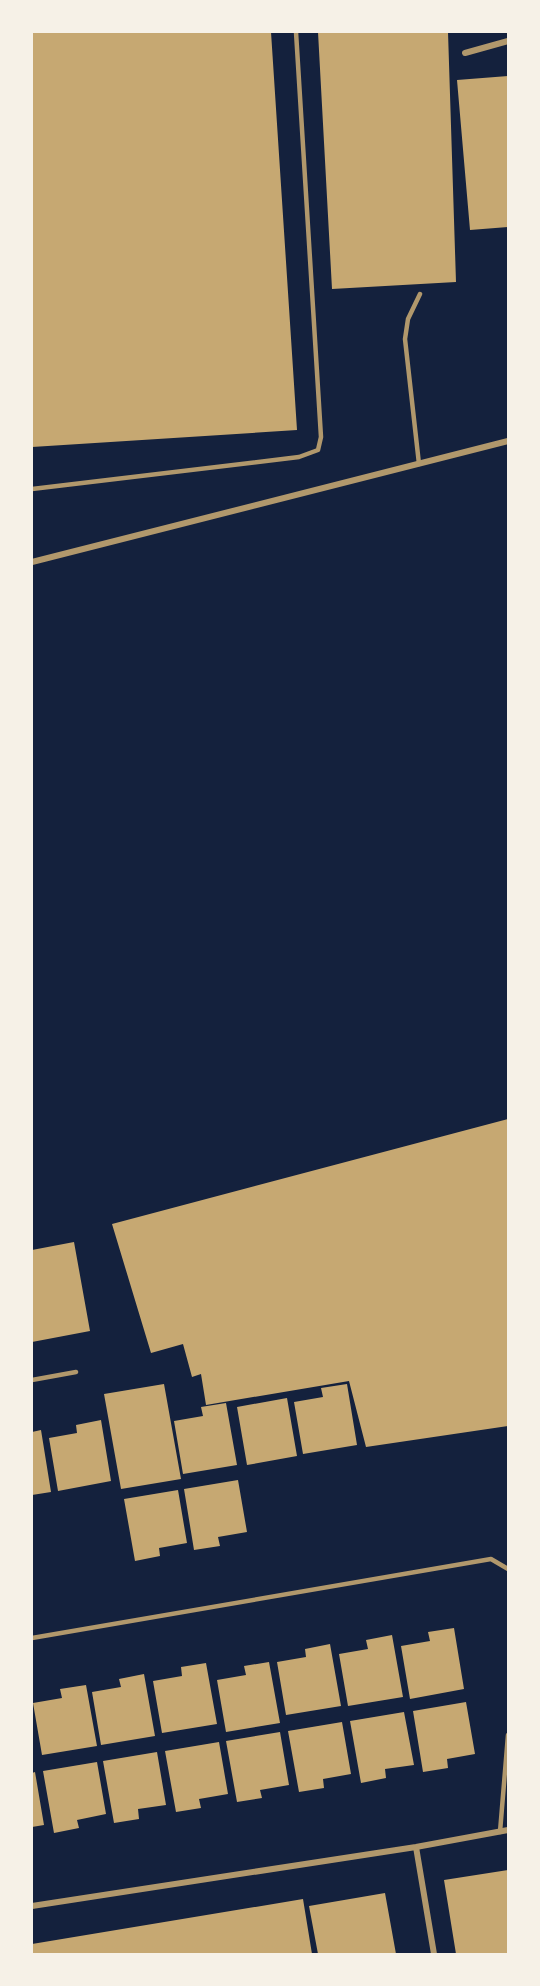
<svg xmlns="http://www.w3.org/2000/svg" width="540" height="1986" viewBox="0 0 540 1986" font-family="'Asap Condensed',sans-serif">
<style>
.building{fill:#c6a872}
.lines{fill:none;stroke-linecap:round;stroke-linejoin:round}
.service{stroke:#b1986c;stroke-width:4.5}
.minor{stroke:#b1986c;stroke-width:6}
</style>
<rect width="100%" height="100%" fill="#14213d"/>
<path class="building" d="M32 32H271L297 430 32 447Z
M318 32H448L456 282 332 289Z
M508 76V227L470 230 457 80Z
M508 1119V1426L366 1447 349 1381 206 1405 201 1374 192 1377 183 1344 151 1353 112 1224Z
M74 1242 90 1331 32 1342V1250Z
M164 1384 181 1479 121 1489 104 1394Z
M347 1384 357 1445 303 1454 294 1402 323 1397 321 1388Z
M287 1398 297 1456 247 1465 237 1407Z
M226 1403 237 1465 183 1474 174 1421 203 1416 201 1407Z
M101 1420 111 1481 58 1491 49 1438 77 1433 76 1425Z
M41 1430 51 1492 32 1495V1432Z
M238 1480 247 1532 218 1537 220 1546 194 1550 184 1489Z
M178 1490 187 1543 159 1548 160 1556 135 1561 124 1499Z
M454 1628 464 1689 410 1699 401 1646 430 1641 428 1632Z
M392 1635 403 1697 348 1706 339 1654 368 1649 366 1640Z
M330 1644 341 1706 286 1715 277 1662 306 1657 305 1649Z
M269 1662 280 1723 226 1732 217 1680 246 1675 244 1666Z
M206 1663 217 1724 162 1733 153 1681 182 1676 181 1667Z
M144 1674 155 1736 101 1745 92 1692 121 1687 119 1679Z
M86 1685 97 1746 42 1755 33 1703 62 1698 60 1689Z
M466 1702 475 1754 447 1759 448 1768 423 1772 413 1711Z
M404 1712 414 1765 385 1769 386 1778 361 1783 350 1721Z
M342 1722 351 1774 323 1779 324 1788 299 1792 288 1731Z
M280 1732 289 1785 260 1790 262 1798 237 1802 226 1741Z
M219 1742 228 1794 199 1799 201 1808 176 1812 165 1751Z
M157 1752 166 1805 138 1809 139 1819 114 1823 103 1761Z
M97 1762 106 1814 77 1820 79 1828 54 1833 43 1771Z
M35 1772 44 1825 32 1827V1773Z
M508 1870V1954H456L444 1880Z
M385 1893 396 1954H318L309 1906Z
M303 1899 312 1954H32V1944Z"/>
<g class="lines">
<path class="service" d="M419 464 405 339 408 319 420 294
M32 489 299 457 318 450 321 437 296 32
M32 1380 76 1372
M32 1638 491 1559 508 1569
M500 1832 508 1735"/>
<path class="minor" d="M465 53 508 41
M32 562 508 441
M416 1847 434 1954
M32 1906 416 1847 508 1830"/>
</g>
<rect width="540" height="1986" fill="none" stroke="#f6f1e7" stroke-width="66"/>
</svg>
